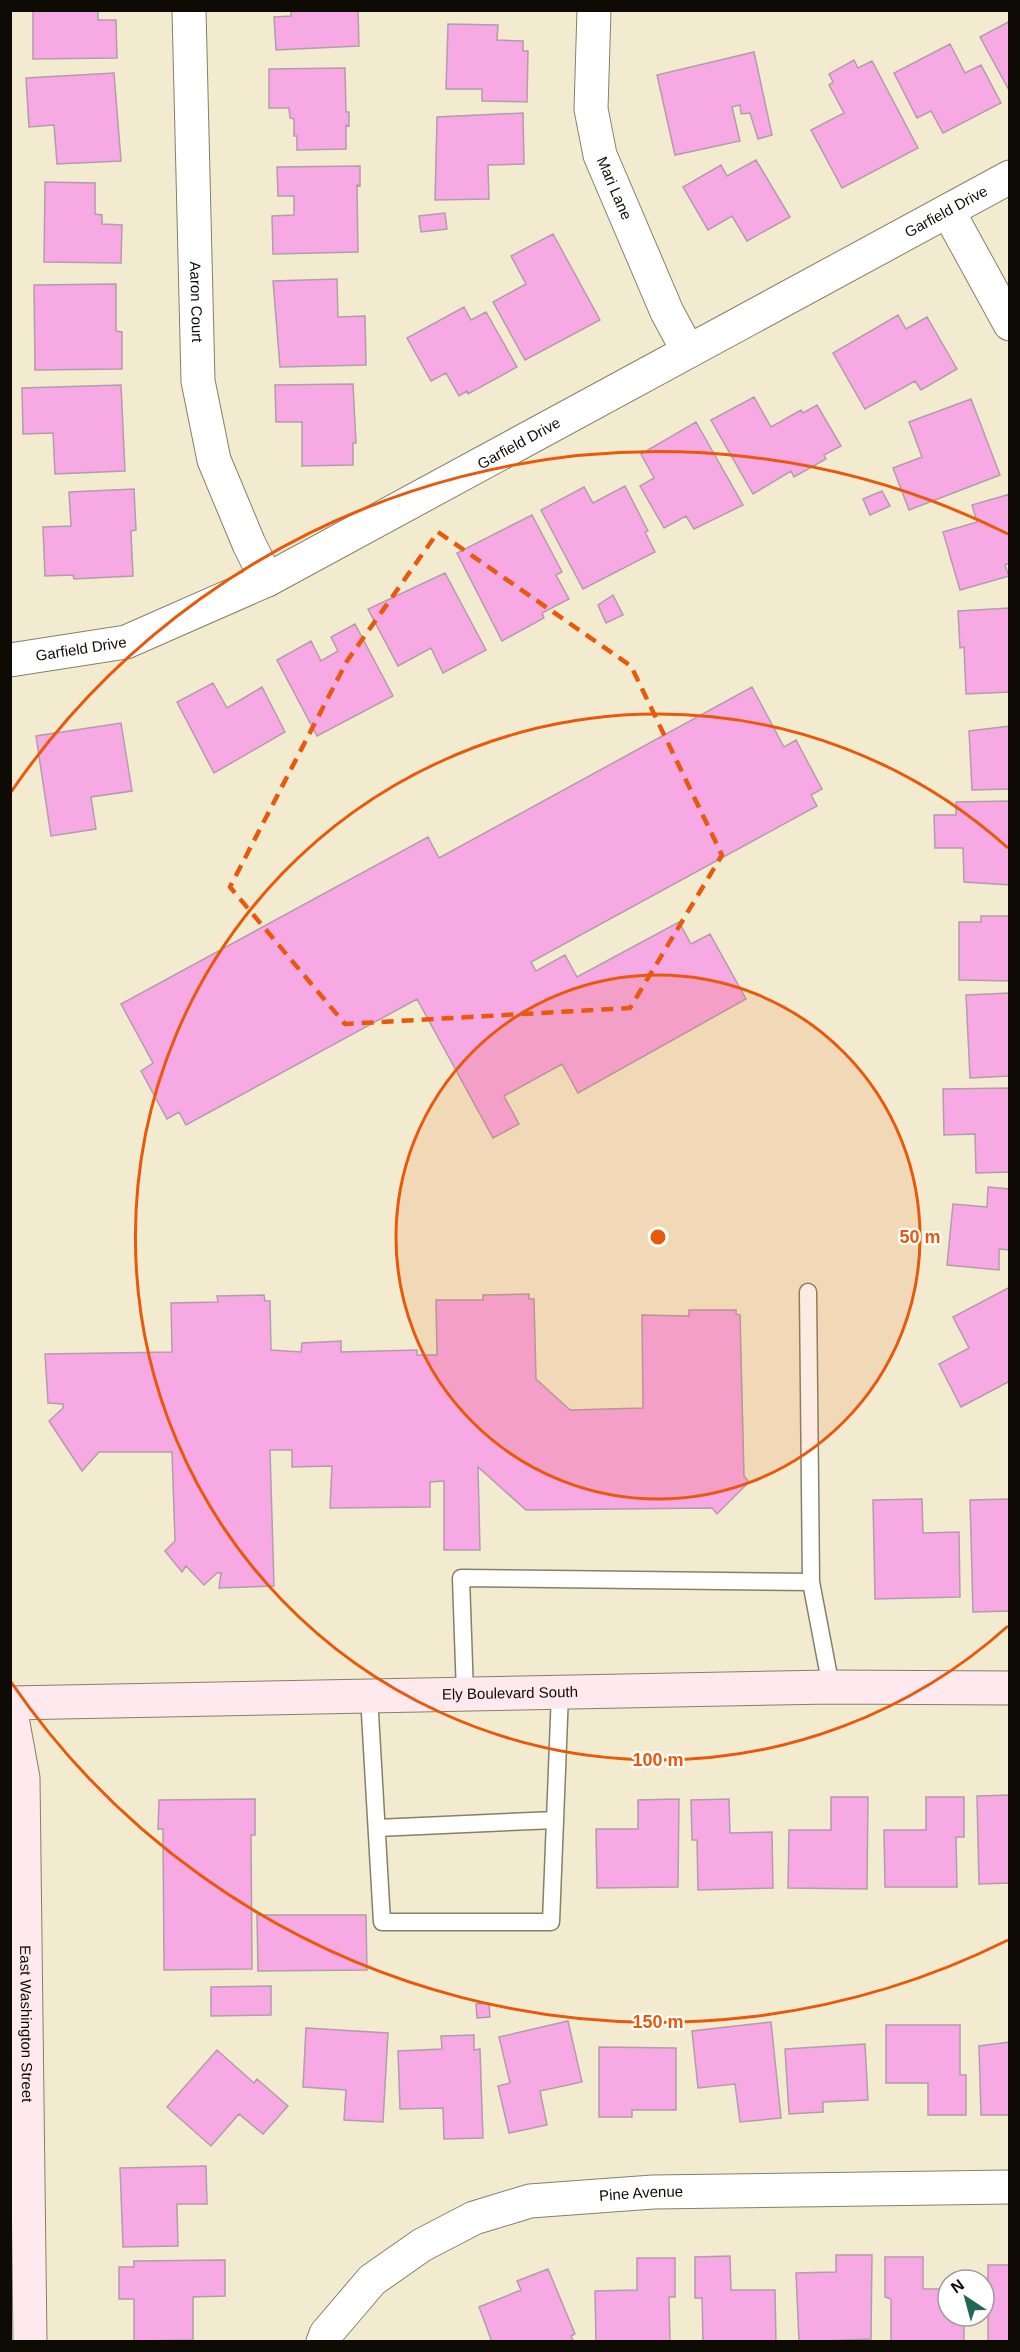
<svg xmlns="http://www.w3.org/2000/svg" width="1020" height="2352" viewBox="0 0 1020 2352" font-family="Helvetica,sans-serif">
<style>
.building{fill:#f6a9e2;stroke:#b39cac;stroke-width:1.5}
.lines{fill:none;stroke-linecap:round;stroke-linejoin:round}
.service-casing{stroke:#877f68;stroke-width:19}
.minor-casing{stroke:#877f68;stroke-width:35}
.secondary-casing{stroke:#877f68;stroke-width:35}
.service{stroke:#fff;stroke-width:16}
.minor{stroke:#fff;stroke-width:33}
.secondary{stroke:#fde9ee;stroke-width:33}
.marked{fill:none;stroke:#e8590c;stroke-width:4.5;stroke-dasharray:12 8;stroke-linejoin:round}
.ring{fill:none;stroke:#e8590c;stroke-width:3}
.labels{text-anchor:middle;stroke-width:4.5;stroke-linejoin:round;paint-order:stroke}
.street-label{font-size:15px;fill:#0e0b04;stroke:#fff}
.centre{fill:#e8590c;stroke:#fff;stroke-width:3}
.ring-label{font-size:18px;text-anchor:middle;font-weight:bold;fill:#e8590c;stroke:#fff;stroke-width:4.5;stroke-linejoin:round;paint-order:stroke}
</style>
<rect width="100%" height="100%" fill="#f3ebd0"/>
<path class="building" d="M33 10H98V20H116L117 58 33 59Z
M291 10H358L359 46 276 50 274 17 291 16Z
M1010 21V92L980 37Z
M448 24 498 25 497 40 523 41V51H528L527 102 482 101V89H446Z
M950 44 965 73 981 65 1001 103 943 133 931 111 917 118 894 73Z
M754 52 772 135 758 139 750 113 741 114 740 105 732 107 740 141 675 155 657 75Z
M854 60 858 68 872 61 918 148 842 188 811 130 844 113 829 85 833 82 829 74Z
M345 68 346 112H349V126L346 125V149L297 150V136H294V119L290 118 289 108H269V69Z
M114 73 121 161 57 164 54 125 29 127 26 78Z
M523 113 524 164 488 165 489 199 435 200 437 117Z
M756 160 790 217 747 241 732 216 708 230 683 187 721 165 727 176Z
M360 166V186L357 185 358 252 273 254 272 216 294 215V196H278L277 167Z
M45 182 95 183V214L102 215V224L122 225 121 263 44 262Z
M445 213 447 229 421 232 419 216Z
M553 234 600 320 525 360 493 302 526 284 511 256Z
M337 279 338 317 365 316 366 365 280 367 273 281Z
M116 284V331L122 332V369L35 370 34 285Z
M464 307 471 320 486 312 517 367 468 394 467 391 459 396 446 373 431 381 407 338Z
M898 315 906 329 927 317 957 369 921 390 915 381 865 409 833 353Z
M353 384 356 443H353V465L302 466V422H276L275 385Z
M121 385 125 471 55 474 53 433 23 434 22 388Z
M754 397 771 427 801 410 803 413 817 405 841 446 824 455 826 459 794 477 791 471 753 494 711 420Z
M971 399 1000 475 909 510 893 468 922 457 909 422Z
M696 422 743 505 694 529 686 516 664 528 640 486 654 478 641 454Z
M625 486 648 531 645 532 655 552 583 589 541 510 584 487 593 503Z
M134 489 136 530 131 531 133 576 74 579 73 575 45 576 43 527 71 526 69 492Z
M882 491 890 506 870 515 863 499Z
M1010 494V563L1005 565 1009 576 960 590 943 532 977 522 972 505Z
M532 515 562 572 556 575 569 599 542 613 544 618 502 641 457 553Z
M445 573 486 650 443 673 431 648 398 666 368 609Z
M613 595 623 615 606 623 598 605Z
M1010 608V692L966 694 964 647 960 648 958 611Z
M355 624 393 696 317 736 277 660 311 641 321 661 338 651 331 637Z
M213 683 227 708 262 687 285 732 214 773 177 702Z
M752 687 784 747 796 740 822 789 811 795 817 806 531 962 536 971 565 955 577 977 679 922 691 944 710 934 746 999 578 1093 562 1064 504 1096 519 1124 493 1138 417 999 186 1125 179 1112 167 1119 141 1071 153 1063 121 1004 428 837 439 858Z
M121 723 132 791 91 797 96 829 51 836 36 736Z
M1010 726V789L972 790 969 731Z
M1010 801V885L964 882 963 848H935L934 815H956V802Z
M981 916H1010V981L959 980V922H981Z
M1010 993V1076L970 1078 966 995Z
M1010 1088V1172L976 1173 975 1134 944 1135 943 1089Z
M988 1187 1010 1189V1250L999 1249V1270L947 1265 953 1204 987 1207Z
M1010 1287V1381L961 1407 939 1364 969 1348 953 1317Z
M529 1294V1299H534L536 1379 570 1410 643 1408 642 1315 689 1316V1310H736V1314L740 1315 744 1476 749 1482 717 1514 712 1508 526 1510 478 1467 480 1550H444V1481L430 1482V1507L330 1508 332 1466 292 1467V1450H270L274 1586 219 1588 221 1573H217L204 1585 186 1566 182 1572 165 1551 175 1541 172 1452H99L82 1471 49 1421 63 1408V1404L48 1403 45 1354 172 1352 171 1303 218 1302 217 1296 264 1295 265 1301H270L271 1350 301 1352 302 1343 341 1341V1352L417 1350V1355H437L436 1300H483V1295Z
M922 1499 923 1533 959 1532 960 1597 875 1599 873 1500Z
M1010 1499V1611L973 1612 970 1500Z
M1010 1795V1883L979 1884 977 1796Z
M831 1797H868L867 1889 788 1888 789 1830H831Z
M926 1797H964V1837H956L957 1887H885L884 1830H926Z
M255 1799V1835H251L252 1969 164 1970 163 1829H158L159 1800Z
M679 1799 678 1887 597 1888 596 1829H638V1800Z
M729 1799 730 1833 772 1832 773 1888 698 1890 697 1840H692L691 1800Z
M257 1915H366L367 1970 258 1971Z
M271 1986V2015L211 2016V1987Z
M489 2003 490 2017 477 2018 476 2004Z
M568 2021 582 2082 540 2091 547 2125 509 2133 498 2086 510 2083 499 2037Z
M771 2022 781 2118 740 2122 735 2084 698 2088 692 2031Z
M886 2025H960V2075H966V2115H928V2083H886Z
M306 2028 388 2033 383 2122 344 2120 346 2090 303 2087Z
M474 2035V2050L480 2049 483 2138 444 2139 443 2108 400 2109 398 2051 442 2049 441 2036Z
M1009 2042 1010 2115H981L979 2046Z
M865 2044 868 2100 823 2102V2112L789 2114 785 2049Z
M599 2047 676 2048V2110H632V2117H599Z
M217 2050 254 2083 257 2079 288 2106 263 2134 239 2114 211 2146 167 2107Z
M206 2166 207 2204H177L178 2246 123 2247 120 2168Z
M836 2255H872L871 2339 799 2342 796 2273 836 2272Z
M730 2256 731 2290H775L776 2342H703L702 2298H695V2257Z
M885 2257H923V2289H948V2316H964V2342H891V2299L885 2297Z
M637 2258H675V2297H669L670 2342H596L595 2291 637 2290Z
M225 2260V2296L193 2297V2340L134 2341V2299H119V2267H134V2261Z
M988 2265H1010V2342H988Z
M548 2269 575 2334 571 2336 574 2342H492L479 2307 521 2290 517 2281Z"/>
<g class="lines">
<defs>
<path id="service" d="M808 1292 811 1582
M465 1694 461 1578 811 1582 831 1687
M369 1696 382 1922H551L560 1693
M377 1828 555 1820"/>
<g id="minor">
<path id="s1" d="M189 10 198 381 214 460 249 544 267 580"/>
<path id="s2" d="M594 10 591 109 600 155 667 312 688 351"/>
<path d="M948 211 1010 324"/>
<path id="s3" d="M10 660 126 642 267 580 1010 177"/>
<path id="s4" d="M323 2342 326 2334 372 2280 422 2245 474 2218 530 2201 653 2192 1010 2187"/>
</g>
<g id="secondary">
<path id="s5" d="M10 1703 831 1687 1010 1688"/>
<path id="s6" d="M10 1707 23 1778 30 2342"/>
</g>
</defs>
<use href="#service" class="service-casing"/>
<use href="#minor" class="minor-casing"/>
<use href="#secondary" class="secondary-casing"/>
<use href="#service" class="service"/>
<use href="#minor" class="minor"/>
<use href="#secondary" class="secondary"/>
</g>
<path class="marked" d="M438 532 631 666 722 855 630 1008 345 1024 230 887 347 661Z"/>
<circle cx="658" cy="1237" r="262" fill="#e8590c" fill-opacity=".12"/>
<g class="ring">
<circle cx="658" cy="1237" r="262"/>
<path d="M1008 1626A523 523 0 1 1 1008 848"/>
<path d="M1008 1940A785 785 0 0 1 11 1682M11 792A785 785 0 0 1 1008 534"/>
</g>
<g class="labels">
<g class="street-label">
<text dy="5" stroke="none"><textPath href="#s2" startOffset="182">Mari Lane</textPath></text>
<text dy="5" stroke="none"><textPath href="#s3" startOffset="1044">Garfield Drive</textPath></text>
<text dy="5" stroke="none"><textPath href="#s1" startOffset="292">Aaron Court</textPath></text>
<text dy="5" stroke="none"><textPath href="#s3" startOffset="558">Garfield Drive</textPath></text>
<text dy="5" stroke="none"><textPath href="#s3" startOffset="72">Garfield Drive</textPath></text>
<text dy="5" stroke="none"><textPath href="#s5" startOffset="500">Ely Boulevard South</textPath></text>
<text dy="5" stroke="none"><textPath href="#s6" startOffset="318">East Washington Street</textPath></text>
<text dy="5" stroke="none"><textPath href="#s4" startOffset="369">Pine Avenue</textPath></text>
</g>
</g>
<circle cx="658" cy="1237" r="9" class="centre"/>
<g class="ring-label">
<text x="920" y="1243">50 m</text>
<text x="658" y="1766">100 m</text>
<text x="658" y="2028">150 m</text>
</g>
<rect width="1020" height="2352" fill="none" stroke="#0e0b04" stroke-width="24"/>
<g transform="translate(966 2298) rotate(324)"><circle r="28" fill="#ffffff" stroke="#9f9d9b" stroke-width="1.5"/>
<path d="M0-4.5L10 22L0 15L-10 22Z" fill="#246655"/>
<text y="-9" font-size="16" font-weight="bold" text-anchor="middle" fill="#0e0b04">N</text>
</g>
</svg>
